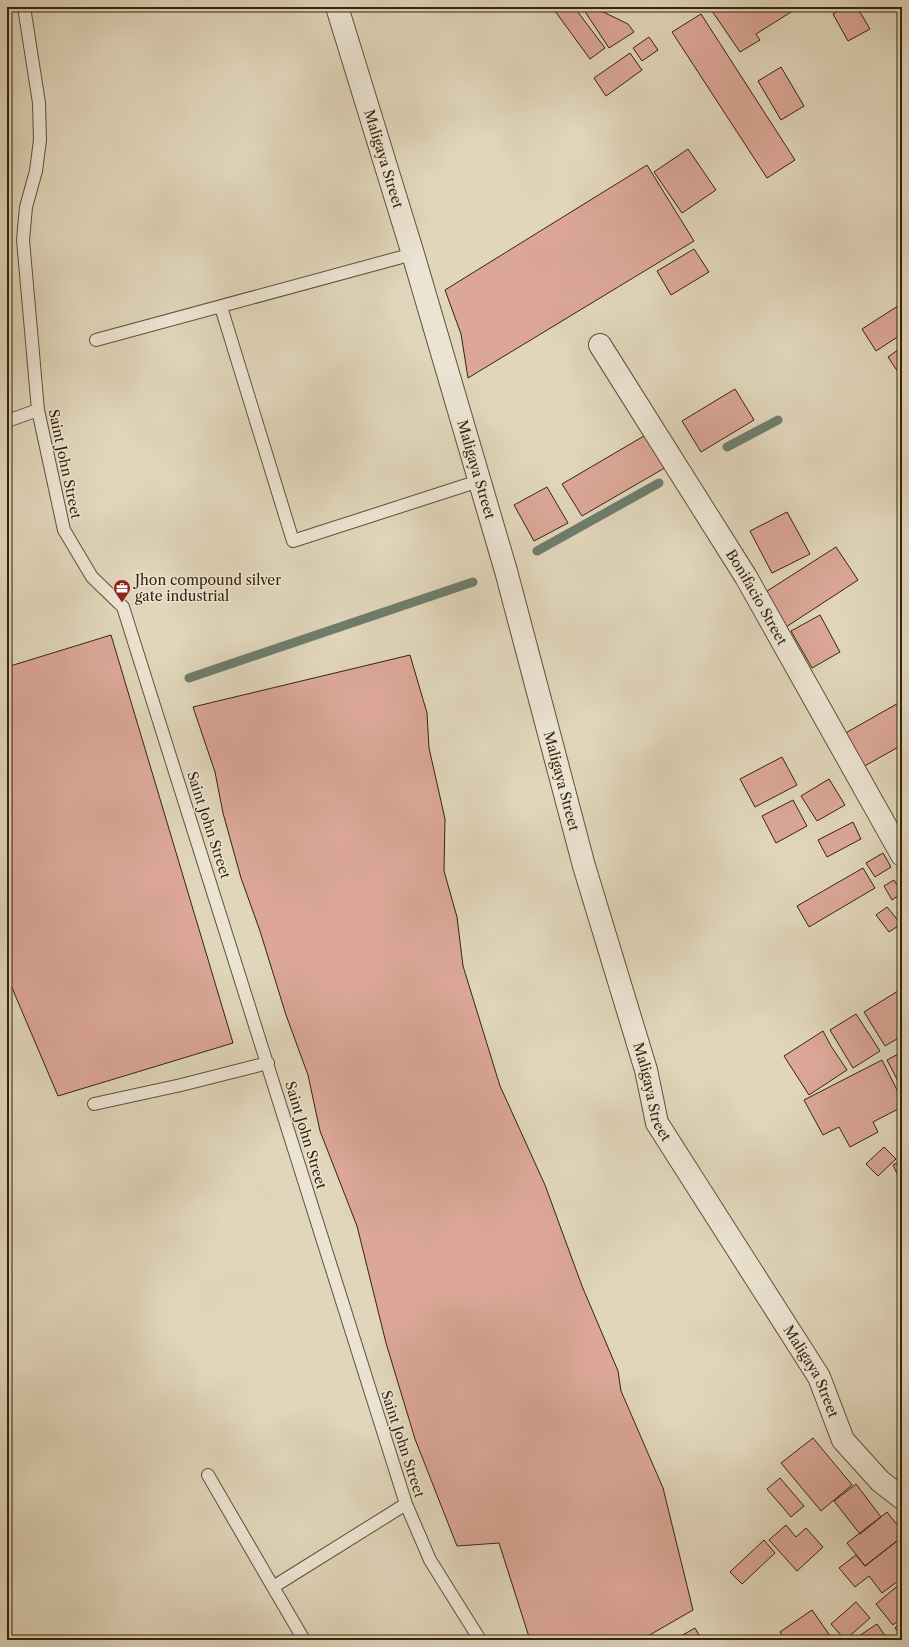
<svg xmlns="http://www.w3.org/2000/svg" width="909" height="1647" viewBox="0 0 909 1647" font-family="'Libre Caslon Text',serif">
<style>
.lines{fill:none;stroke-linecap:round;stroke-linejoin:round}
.stream{stroke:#6e7d6d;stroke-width:9}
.building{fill:#dca798;stroke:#35230b}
.lane-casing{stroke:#605037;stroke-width:14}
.street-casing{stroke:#605037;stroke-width:24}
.lane{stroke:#ece4d3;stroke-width:12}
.street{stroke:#ece4d3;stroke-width:22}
.labels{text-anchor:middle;stroke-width:3;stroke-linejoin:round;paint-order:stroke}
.street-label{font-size:14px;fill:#35230b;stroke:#ece4d3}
.poi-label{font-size:14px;fill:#35230b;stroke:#ece4d3;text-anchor:start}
</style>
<rect width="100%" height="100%" fill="#e1d6bb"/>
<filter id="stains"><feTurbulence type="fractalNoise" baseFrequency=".005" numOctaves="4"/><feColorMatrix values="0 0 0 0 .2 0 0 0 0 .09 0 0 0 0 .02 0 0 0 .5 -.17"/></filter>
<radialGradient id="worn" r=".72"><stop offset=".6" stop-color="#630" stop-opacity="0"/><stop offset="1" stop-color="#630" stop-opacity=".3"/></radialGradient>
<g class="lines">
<path class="stream" d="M727 447 778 420
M537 551 659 483
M189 678 473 582"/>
</g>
<path class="building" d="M552 7H574L605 48 590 59Z
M582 7H593L628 24 634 32 609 48Z
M712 7H799L756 34 760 40 740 52 710 8Z
M845 7H857L870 29 848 41 833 14Z
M701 14 795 160 767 178 672 32Z
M649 37 658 50 642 61 633 48Z
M630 53 642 70 606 96 594 78Z
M781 67 804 106 781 120 758 81Z
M688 149 716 190 682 213 654 172Z
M647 165 694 241 468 378 461 334 445 290Z
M694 249 709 272 671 295 657 271Z
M901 304 902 306V334L876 351 862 329Z
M902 347V378L888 357Z
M735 389 754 420 701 452 682 421Z
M649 433 668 466 582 516 562 484Z
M547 487 568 523 534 541 514 505Z
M787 512 810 554 772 573 750 531Z
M836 547 858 580 786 627 764 593Z
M820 615 840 652 812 668 791 631Z
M111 635 233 1043 58 1096 7 976V667Z
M410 655 427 713 429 748 445 819 444 871 457 917 463 966 500 1086 545 1185 582 1286 618 1371 621 1391 663 1488 693 1610 641 1640H530L499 1543 457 1546 415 1439 386 1343 357 1226 320 1131 308 1075 286 1015 260 931 241 878 223 813 215 772 193 707Z
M902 701V745L861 768 842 735Z
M782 757 797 785 755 807 740 779Z
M829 779 845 805 817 821 801 796Z
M793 800 807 826 776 843 762 816Z
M853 822 861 839 827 857 818 840Z
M883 853 891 867 875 877 866 863Z
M863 868 875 888 809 927 797 906Z
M894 880 902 893 892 900 884 886Z
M887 907 901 924 889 932 876 915Z
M898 991 902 998V1036L885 1046 864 1012Z
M856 1014 880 1051 853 1068 830 1030Z
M823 1031 831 1046 847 1070 809 1095 784 1056Z
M902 1052V1089L887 1060Z
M882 1060 902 1100V1107L873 1122 878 1132 850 1147 839 1127 823 1135 804 1100Z
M884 1147 896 1159 878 1176 866 1164Z
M902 1160V1184L893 1165Z
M813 1438 852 1485 821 1511 781 1463Z
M780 1478 804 1506 791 1517 767 1489Z
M856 1484 881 1517 860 1534 834 1501Z
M887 1512 902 1531V1537L865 1566 847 1543Z
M786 1525 796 1537 806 1528 823 1547 797 1571 769 1540Z
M902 1537V1578L882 1593 869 1576 855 1587 839 1568 856 1555 865 1566Z
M764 1540 775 1553 742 1584 730 1572Z
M902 1582V1617L893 1625 876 1604Z
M856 1602 870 1618 845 1640 831 1624Z
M812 1610 833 1640H785L780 1632Z
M902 1621V1637L895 1628Z
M877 1624 888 1640H853Z
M695 1628 702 1640H674Z"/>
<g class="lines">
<defs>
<path id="lane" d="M24 7 39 103 40 140 36 171 26 207 23 240 38 410 64 530 92 577 123 607 406 1504 430 1560 480 1640
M221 307 293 541 479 481
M96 340 413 254
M7 421 38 410
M94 1104 181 1085 268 1063
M208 1475 273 1587
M304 1640 273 1587 406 1504"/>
<g id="street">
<path id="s1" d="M337 7 413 254 506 571 584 866 646 1070 657 1123 819 1377 843 1440 880 1481 902 1498"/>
<path id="s2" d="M600 345 746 577 902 855"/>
</g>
</defs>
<use href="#lane" class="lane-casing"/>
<use href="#street" class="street-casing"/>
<use href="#lane" class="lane"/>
<use href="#street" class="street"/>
</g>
<defs>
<symbol id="office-pin" viewBox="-11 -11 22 30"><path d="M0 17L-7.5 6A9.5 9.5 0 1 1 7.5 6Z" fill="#8f2418" stroke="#ece4d3"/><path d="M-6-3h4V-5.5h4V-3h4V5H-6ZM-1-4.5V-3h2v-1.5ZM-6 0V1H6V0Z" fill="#fff"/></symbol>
</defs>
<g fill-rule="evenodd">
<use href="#office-pin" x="112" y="578" width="20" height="27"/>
</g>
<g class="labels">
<g class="street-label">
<text dy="5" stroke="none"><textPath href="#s1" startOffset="159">Maligaya Street</textPath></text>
<text transform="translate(65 464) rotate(78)" y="5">Saint John Street</text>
<text dy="5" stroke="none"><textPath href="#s1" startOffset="483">Maligaya Street</textPath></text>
<text dy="5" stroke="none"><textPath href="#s2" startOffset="297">Bonifacio Street</textPath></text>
<text dy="5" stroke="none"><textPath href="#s1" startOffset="806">Maligaya Street</textPath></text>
<text transform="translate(209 825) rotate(72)" y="5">Saint John Street</text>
<text dy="5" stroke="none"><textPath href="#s1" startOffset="1130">Maligaya Street</textPath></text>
<text transform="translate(306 1135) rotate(73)" y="5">Saint John Street</text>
<text dy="5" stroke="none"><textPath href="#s1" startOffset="1454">Maligaya Street</textPath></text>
<text transform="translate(403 1444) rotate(72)" y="5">Saint John Street</text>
</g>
<g class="poi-label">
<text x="135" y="585">Jhon compound silver<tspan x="135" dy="16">gate industrial</tspan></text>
</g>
</g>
<rect width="909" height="1647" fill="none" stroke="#e1d6bb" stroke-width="24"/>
<rect x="8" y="8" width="893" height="1631" fill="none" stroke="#35230b" stroke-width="2"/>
<rect x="12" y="12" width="885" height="1623" fill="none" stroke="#35230b"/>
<rect width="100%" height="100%" filter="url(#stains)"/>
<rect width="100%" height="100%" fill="url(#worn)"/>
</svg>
